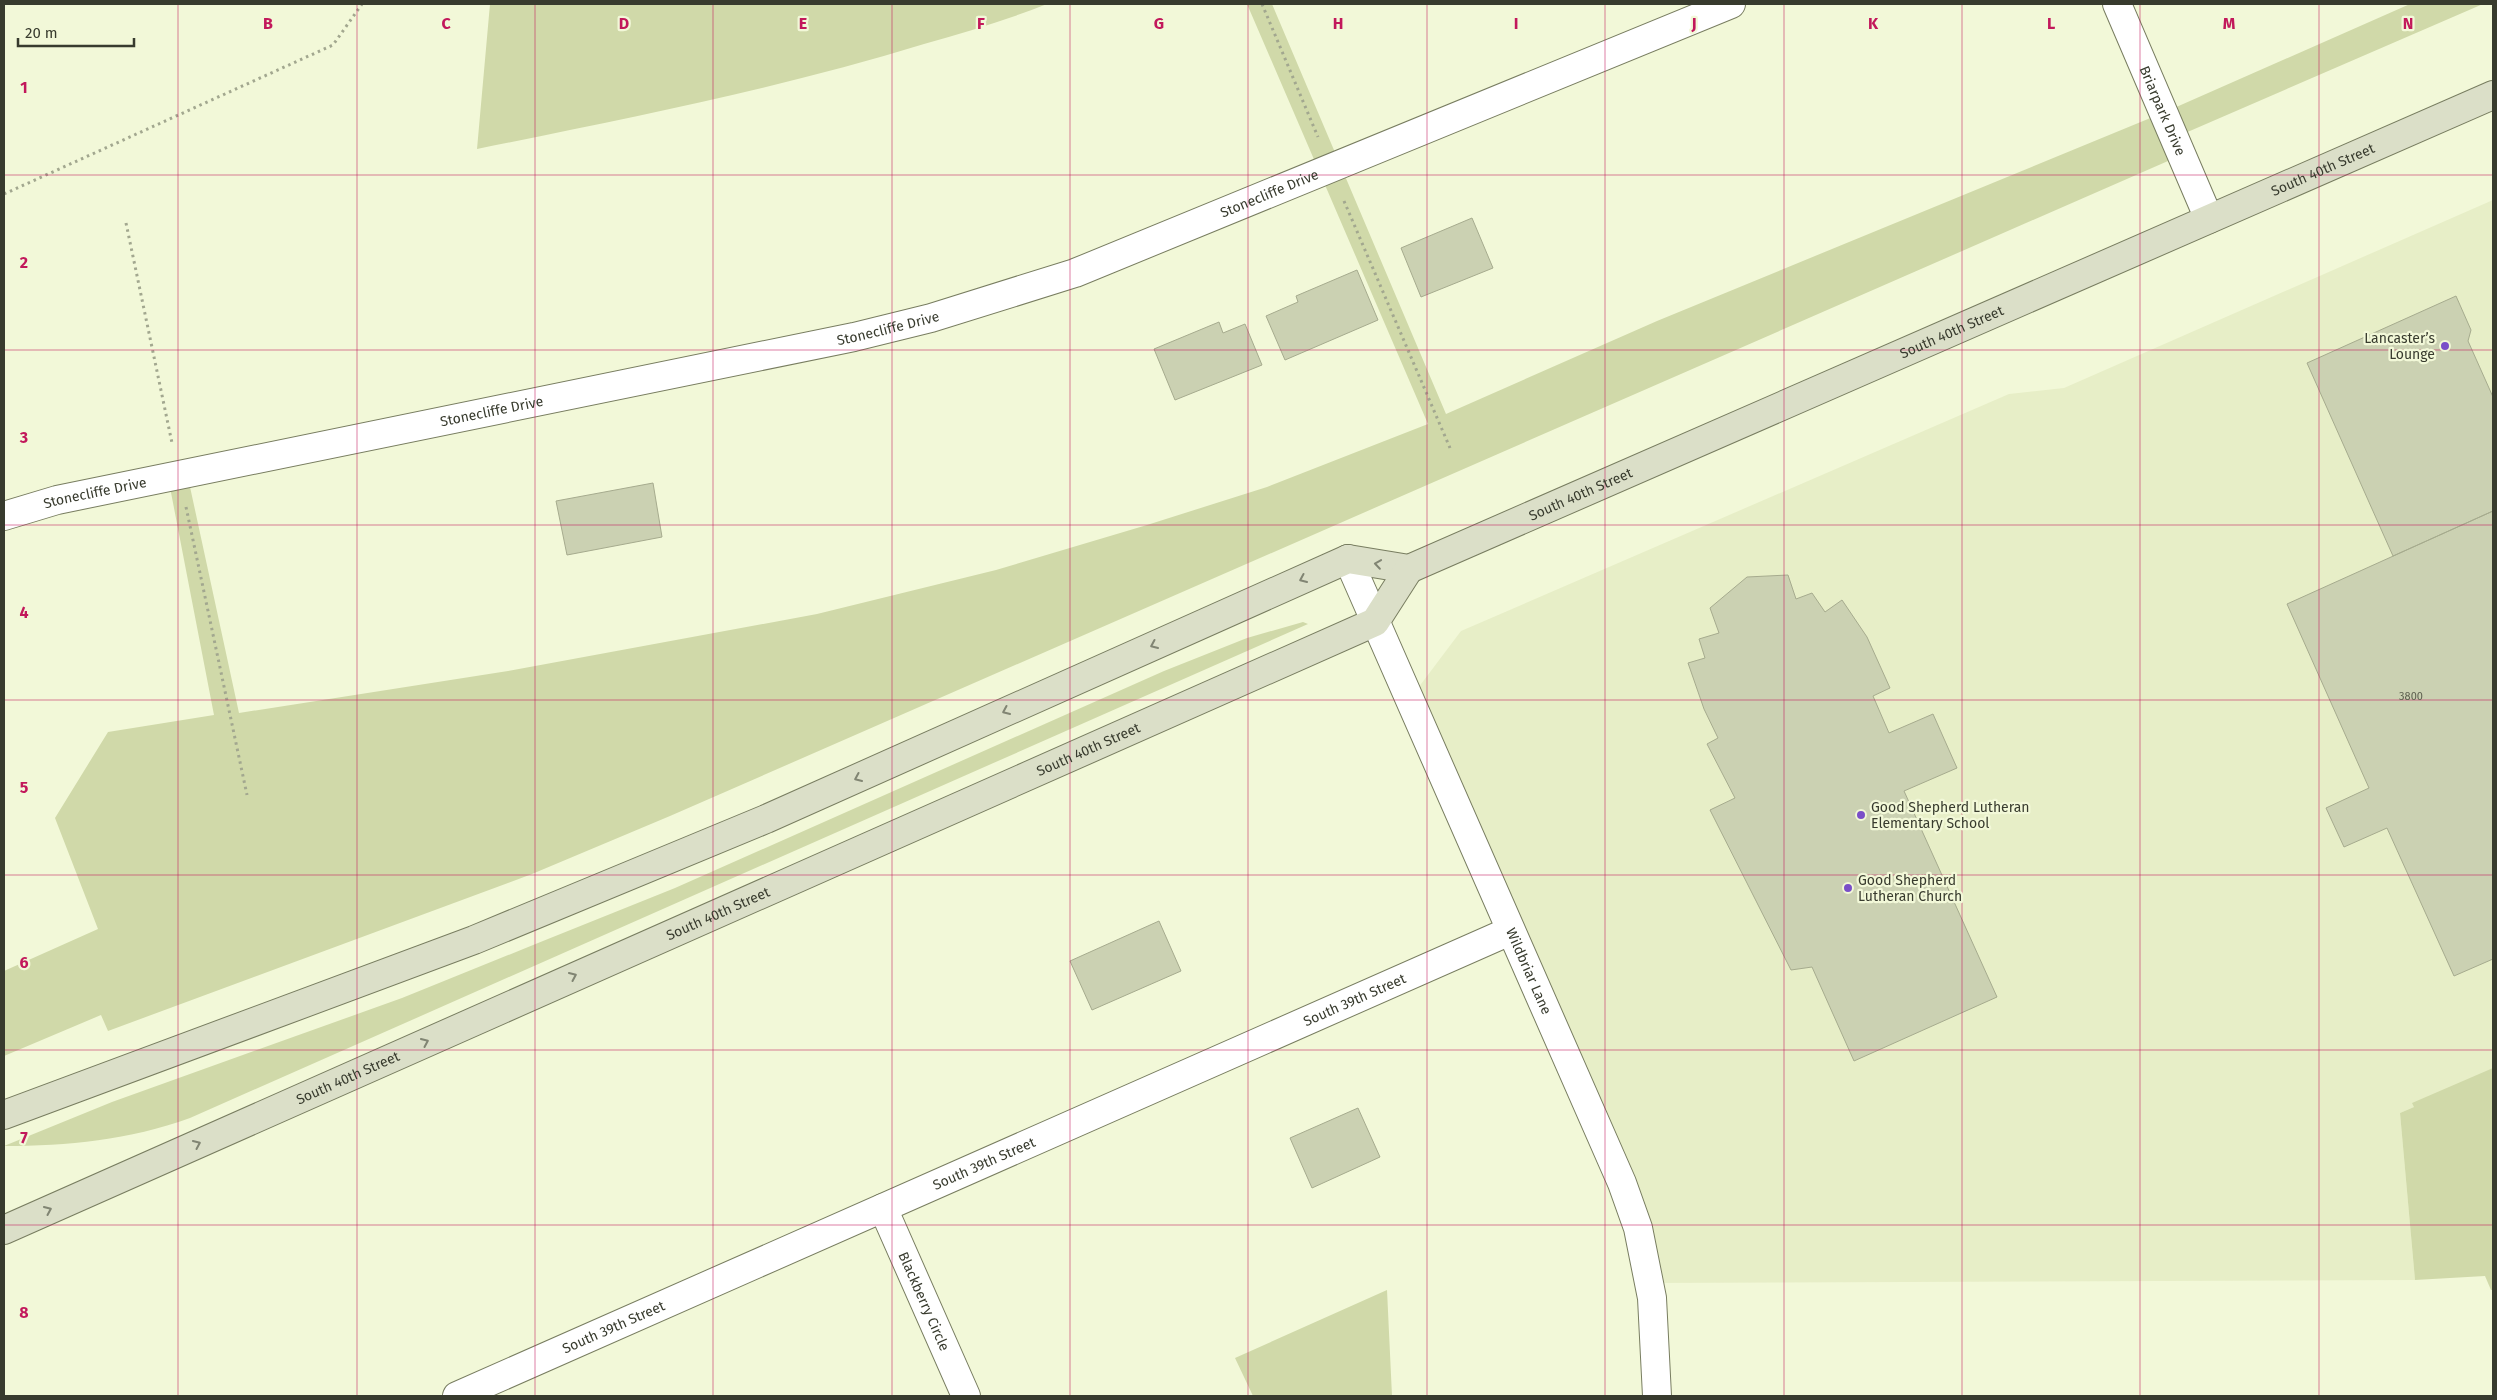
<svg xmlns="http://www.w3.org/2000/svg" width="2497" height="1400" viewBox="0 0 2497 1400" font-family="'Fira Sans',sans-serif">
<style>
.built{fill:#e7eec7}
.green{fill:#d0d9a9}
.building{fill:#cbd1b2;stroke:#a6ab8e}
.lines{fill:none;stroke-linecap:round;stroke-linejoin:round}
.minor-casing{stroke:#787d60;stroke-width:30}
.secondary-casing{stroke:#787d60;stroke-width:30}
.path{stroke:#a2a78f;stroke-width:3;stroke-dasharray:2.5 4;stroke-linecap:butt}
.minor{stroke:#fff;stroke-width:28}
.secondary{stroke:#dbdfc8;stroke-width:28}
.oneway{stroke:#818573}
.grid{fill:none;stroke:#c2185b;stroke-width:1;stroke-opacity:0.55}
.poi-dot{fill:#7a4fc8;stroke:#f2f8d8;stroke-width:2}
.labels{text-anchor:middle;stroke-width:4.5;stroke-linejoin:round;paint-order:stroke}
.number-label{font-size:11px;fill:#5d604f}
.street-label{font-size:14px;fill:#383b2e;stroke:#f2f8d8}
.poi-label{font-size:14px;fill:#383b2e;stroke:#f2f8d8;text-anchor:start}
.grid-label{font-size:16px;text-anchor:middle;font-weight:bold;fill:#c2185b;stroke:#f2f8d8;stroke-width:4.5;stroke-linejoin:round;paint-order:stroke}
</style>
<rect width="100%" height="100%" fill="#f2f8d8"/>
<path class="built" d="M2493 200V1073L2400 1113 2415 1280 1649 1283 1409 700 1461 631 2009 394 2064 388Z"/>
<path class="green" d="M490 4H1047C1007 20 966 32 924 44 778 89 628 118 477 149Z
M1247 4H1272L1446 414 1657 321 2165 112 2410 4H2483L2176 137 2184 154 670 816 532 874 108 1031 101 1015 4 1056V971L98 929 55 818 108 732 214 715 168 477 187 473 239 713 508 671 817 614 996 570 1147 525 1267 487 1428 424Z
M1303 622 1308 624 190 1118C129 1140 68 1146 4 1146L112 1102 402 998 538 943 675 888 1164 671 1247 638Z
M2493 1068V1290H2491L2485 1276 2415 1280 2400 1113 2414 1107 2412 1103Z
M1387 1290 1392 1396H1253L1235 1358Z"/>
<path class="building" d="M1472 218 1493 268 1421 297 1401 248Z
M1357 270 1378 320 1285 360 1266 316 1298 302 1296 296Z
M2456 296 2471 330 2468 341 2493 397V511L2393 556 2307 363Z
M1219 322 1223 333 1245 324 1262 365 1175 400 1154 349Z
M653 483 662 537 567 555 556 501Z
M2493 511V959L2454 976 2387 828 2344 847 2326 808 2369 788 2287 604Z
M1788 575 1796 599 1812 593 1825 612 1842 600 1867 637 1890 688 1873 696 1889 733 1933 714 1957 768 1904 791 1997 997 1854 1061 1812 967 1791 970 1710 810 1735 798 1707 744 1718 738 1704 709 1688 663 1705 658 1699 639 1719 633 1710 608 1747 577Z
M1159 921 1181 971 1092 1010 1070 961Z
M1358 1108 1380 1157 1312 1188 1290 1138Z"/>
<g class="lines">
<defs>
<g id="minor">
<path id="s1" d="M2117 4 2209 219"/>
<path id="s2" d="M4 516 57 500 854 337 931 318 1075 273 1731 4"/>
<path id="s3" d="M1348 559 1622 1183 1638 1228 1652 1298 1657 1396"/>
<path id="s4" d="M883 1208 966 1396"/>
<path id="s5" d="M457 1396 1510 931"/>
</g>
<g id="secondary">
<path id="s6" d="M4 1115 474 940 766 819 1348 559 1409 569 2493 95"/>
<path id="s7" d="M4 1230 1375 622 1409 569"/>
</g>
</defs>
<use href="#minor" class="minor-casing"/>
<use href="#secondary" class="secondary-casing"/>
<path class="path" d="M1262 4 1318 137
M4 194 333 45 362 4
M1344 201 1450 448
M126 223 172 443
M186 507 247 795"/>
<use href="#minor" class="minor"/>
<use href="#secondary" class="secondary"/>
</g>
<defs><path id="oneway-chevron" d="M-2-3.5L2.5 0L-2 3.5" fill="none" stroke-width="1.6" stroke-linecap="round" stroke-linejoin="round" transform="scale(1.25)"/></defs>
<g class="oneway">
<use href="#oneway-chevron" transform="translate(1378 564) rotate(-172)"/>
<use href="#oneway-chevron" transform="translate(1303 579) rotate(156)"/>
<use href="#oneway-chevron" transform="translate(1154 645) rotate(156)"/>
<use href="#oneway-chevron" transform="translate(1006 711) rotate(156)"/>
<use href="#oneway-chevron" transform="translate(858 778) rotate(156)"/>
<use href="#oneway-chevron" transform="translate(573 976) rotate(-24)"/>
<use href="#oneway-chevron" transform="translate(425 1042) rotate(-24)"/>
<use href="#oneway-chevron" transform="translate(197 1144) rotate(-24)"/>
<use href="#oneway-chevron" transform="translate(48 1210) rotate(-24)"/>
</g>
<path class="grid" d="M178 4V1396M357 4V1396M535 4V1396M713 4V1396M892 4V1396M1070 4V1396M1248 4V1396M1427 4V1396M1605 4V1396M1784 4V1396M1962 4V1396M2140 4V1396M2319 4V1396M4 175H2493M4 350H2493M4 525H2493M4 700H2493M4 875H2493M4 1050H2493M4 1225H2493"/>
<g class="poi-dot">
<circle cx="2445" cy="346" r="5"/>
<circle cx="1861" cy="815" r="5"/>
<circle cx="1848" cy="888" r="5"/>
</g>
<g class="labels">
<g class="number-label">
<text x="2411" y="700">3800</text>
</g>
<g class="street-label">
<text dy="5" stroke="none"><textPath href="#s1" startOffset="116">Briarpark Drive</textPath></text>
<text dy="5" stroke="none"><textPath href="#s6" startOffset="2514">South 40th Street</textPath></text>
<text dy="5" stroke="none"><textPath href="#s2" startOffset="1309">Stonecliffe Drive</textPath></text>
<text dy="5" stroke="none"><textPath href="#s2" startOffset="904">Stonecliffe Drive</textPath></text>
<text dy="5" stroke="none"><textPath href="#s6" startOffset="2109">South 40th Street</textPath></text>
<text dy="5" stroke="none"><textPath href="#s2" startOffset="499">Stonecliffe Drive</textPath></text>
<text dy="5" stroke="none"><textPath href="#s2" startOffset="94">Stonecliffe Drive</textPath></text>
<text dy="5" stroke="none"><textPath href="#s6" startOffset="1704">South 40th Street</textPath></text>
<text dy="5" stroke="none"><textPath href="#s7" startOffset="1186">South 40th Street</textPath></text>
<text dy="5" stroke="none"><textPath href="#s7" startOffset="781">South 40th Street</textPath></text>
<text dy="5" stroke="none"><textPath href="#s3" startOffset="450">Wildbriar Lane</textPath></text>
<text dy="5" stroke="none"><textPath href="#s5" startOffset="981">South 39th Street</textPath></text>
<text dy="5" stroke="none"><textPath href="#s7" startOffset="376">South 40th Street</textPath></text>
<text dy="5" stroke="none"><textPath href="#s5" startOffset="576">South 39th Street</textPath></text>
<text dy="5" stroke="none"><textPath href="#s4" startOffset="102">Blackberry Circle</textPath></text>
<text dy="5" stroke="none"><textPath href="#s5" startOffset="171">South 39th Street</textPath></text>
</g>
<g class="poi-label">
<text x="2435" y="343" text-anchor="end">Lancaster’s<tspan x="2435" dy="16">Lounge</tspan></text>
<text x="1871" y="812">Good Shepherd Lutheran<tspan x="1871" dy="16">Elementary School</tspan></text>
<text x="1858" y="885">Good Shepherd<tspan x="1858" dy="16">Lutheran Church</tspan></text>
</g>
</g>
<g class="grid-label">
<text x="268" y="29">B</text>
<text x="446" y="29">C</text>
<text x="624" y="29">D</text>
<text x="803" y="29">E</text>
<text x="981" y="29">F</text>
<text x="1159" y="29">G</text>
<text x="1338" y="29">H</text>
<text x="1516" y="29">I</text>
<text x="1694" y="29">J</text>
<text x="1873" y="29">K</text>
<text x="2051" y="29">L</text>
<text x="2229" y="29">M</text>
<text x="2408" y="29">N</text>
<text x="24" y="93">1</text>
<text x="24" y="268">2</text>
<text x="24" y="443">3</text>
<text x="24" y="618">4</text>
<text x="24" y="793">5</text>
<text x="24" y="968">6</text>
<text x="24" y="1143">7</text>
<text x="24" y="1318">8</text>
</g>
<rect width="2497" height="1400" fill="none" stroke="#383b2e" stroke-width="10"/>
<path d="M18 38v8h116v-8" fill="none" stroke="#383b2e" stroke-width="2.5"/>
<text x="25" y="38" font-size="15" fill="#383b2e" stroke="#f2f8d8" stroke-width="4" paint-order="stroke">20 m</text>
</svg>
